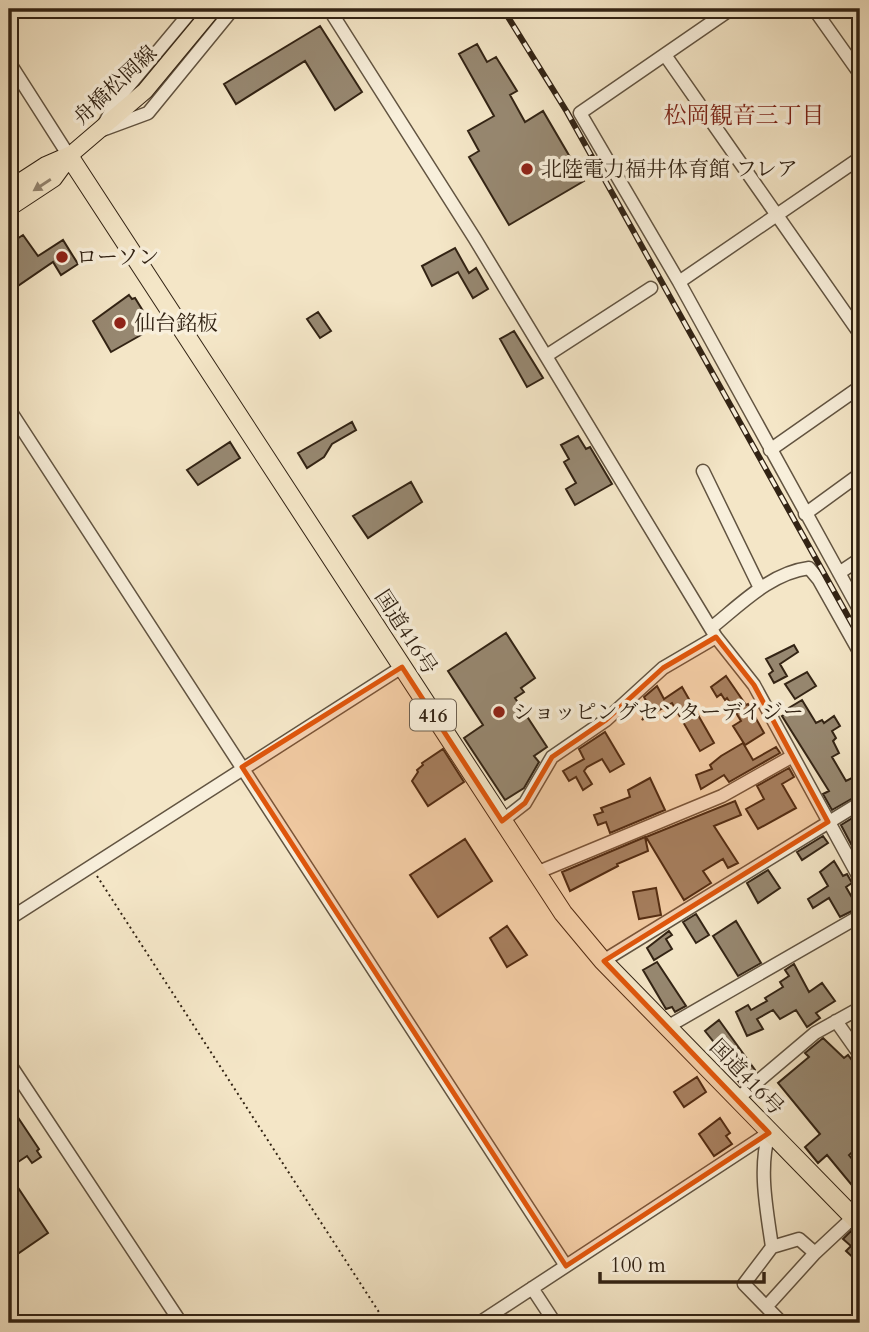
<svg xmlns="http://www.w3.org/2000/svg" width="869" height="1332" viewBox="0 0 869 1332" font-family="Cardo,'Noto Serif JP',serif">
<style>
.building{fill:#978871;stroke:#322314;stroke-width:2}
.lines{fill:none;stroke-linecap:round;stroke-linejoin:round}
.minor-casing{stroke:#625441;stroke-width:15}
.major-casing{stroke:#322314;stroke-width:18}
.highway-casing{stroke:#322314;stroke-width:20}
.path{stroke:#322314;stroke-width:2;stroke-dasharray:2 3.5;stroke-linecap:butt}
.minor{stroke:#f8efdb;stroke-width:12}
.major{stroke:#f4e6c7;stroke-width:16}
.highway{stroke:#f4e6c7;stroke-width:18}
.rail-casing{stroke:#322314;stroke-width:6}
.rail{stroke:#f8efdb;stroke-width:3.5;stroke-dasharray:10;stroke-linecap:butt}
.oneway{fill:#93846e}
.marked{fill:#df560c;fill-opacity:0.2;stroke:#df560c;stroke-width:5;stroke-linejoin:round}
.poi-dot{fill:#8f2418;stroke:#f8efdb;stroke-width:2.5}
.labels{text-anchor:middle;stroke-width:7;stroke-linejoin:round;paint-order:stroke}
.shield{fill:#f8efdb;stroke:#6d6050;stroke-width:2}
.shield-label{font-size:19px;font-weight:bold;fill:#322314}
.street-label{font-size:21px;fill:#322314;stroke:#f8efdb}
.poi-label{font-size:21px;fill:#322314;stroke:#f8efdb;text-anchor:start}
.neighbourhood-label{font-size:23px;fill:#7a1f14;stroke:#f8efdb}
</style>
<rect width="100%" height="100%" fill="#f4e6c7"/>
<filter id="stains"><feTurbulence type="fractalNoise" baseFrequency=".00286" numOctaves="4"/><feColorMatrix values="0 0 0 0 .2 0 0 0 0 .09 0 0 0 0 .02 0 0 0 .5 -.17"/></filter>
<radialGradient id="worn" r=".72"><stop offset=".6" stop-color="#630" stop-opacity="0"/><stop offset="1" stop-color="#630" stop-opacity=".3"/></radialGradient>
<path class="building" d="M320 26 362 92 335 110 305 61 236 104 224 84Z
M477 44 487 62 496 57 517 91 510 95 525 122 543 111 584 181 509 225 469 157 479 151 468 131 494 116 459 54Z
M23 235 38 256 63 240 78 264 61 275 53 262 9 292V244Z
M455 248 469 273 476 268 488 289 473 298 458 272 432 286 422 266Z
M129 295 132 299 135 298 148 319 144 322 146 325 138 330 141 335 111 352 93 321Z
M318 312 331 331 320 338 307 319Z
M514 331 543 378 527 387 500 339Z
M352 422 356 430 332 444 324 457 307 468 298 453Z
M578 436 586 449 590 447 612 484 575 505 566 489 576 483 564 462 569 459 561 445Z
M230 442 240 458 198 485 187 470Z
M411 482 422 502 368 538 353 516Z
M506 633 535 678 521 688 524 692 515 698 547 747 534 756 539 762 524 788 505 800 464 738 483 725 448 671Z
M794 645 798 652 780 664 787 676 774 683 769 674 773 671 766 659Z
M807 672 816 686 795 699 785 684Z
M726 676 746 705 748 704 764 733 745 745 733 726 741 721 727 698 725 700 721 694 717 697 711 687Z
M657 686 664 699 682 687 714 743 700 751 672 703 642 720 650 708 644 697Z
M802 700 816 723 822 720 824 723 834 716 840 726 832 731 836 738 833 741 839 753 832 757 846 781 860 774V794L832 810 823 794 829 791 782 716 789 712 787 709Z
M605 732 624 764 610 772 602 759 587 767 584 771 592 784 583 790 576 777 569 781 563 771 584 759 579 749Z
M743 743 753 760 776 747 780 753 729 782 724 775 701 789 696 775 712 769 710 765 721 756Z
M443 749 464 782 428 806 412 781 418 772 417 770 423 765 422 763Z
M789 768 794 777 782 784 796 808 758 829 746 809 764 799 757 786Z
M650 778 665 810 610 833 606 822 598 825 594 815 603 812 601 808 630 797 628 790Z
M735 801 741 815 714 826 738 863 728 868 723 859 703 871 711 883 684 900 646 837Z
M859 814 860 816V861L841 825Z
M823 836 828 843 802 860 797 852Z
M645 837 648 851 617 864 618 866 570 891 562 872Z
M465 839 492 881 438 917 410 875Z
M834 861 843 876 847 874 852 883 846 887 858 908 840 917 829 898 813 908 808 899 828 886 820 872Z
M768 870 780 888 758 903 747 883Z
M656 888 661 915 639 919 633 892Z
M696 914 709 935 696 943 683 922Z
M736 921 761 963 738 976 713 936Z
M507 926 527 955 507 967 490 938Z
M669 931 672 935 666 939 672 949 654 960 647 948Z
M657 962 686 1006 675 1012 672 1007 666 1009 643 970Z
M794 964 809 992 822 983 835 1001 816 1013 820 1018 807 1027 796 1010 780 1019 773 1010 757 1019 763 1029 747 1036 736 1012 748 1005 751 1010 767 1001 765 998 783 987 780 982 789 976 785 970Z
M719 1020 755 1070 741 1085 726 1065 719 1060 724 1055 705 1031Z
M823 1038 844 1058 848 1055 860 1071V1145L849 1155 860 1169V1195L827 1155 818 1163 805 1147 820 1134 778 1083 809 1057 805 1053Z
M697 1077 706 1092 684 1107 674 1092Z
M720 1118 730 1133 726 1136 732 1144 714 1156 699 1134Z
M19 1119 39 1149 37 1151 41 1157 32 1163 27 1156 9 1168V1126Z
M9 1174 48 1233 16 1255 9 1245Z
M851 1231 860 1236V1264L846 1251 851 1246 843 1239Z"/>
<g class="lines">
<defs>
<path id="minor" d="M329 9 475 239 716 637 754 685 860 879
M731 9 580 113 679 282 860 611
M814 9 860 74
M665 55 860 334
M9 62 69 156
M103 126 117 100 193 9
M102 130 148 113 233 9
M679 282 860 158
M546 356 651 288
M9 409 566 1266
M770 450 860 387
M703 471 760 588
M805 514 860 474
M839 573 860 559
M711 628C740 605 770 573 809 568L819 580 860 653
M502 821 525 803 552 757 606 720 663 668 716 637
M536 873 722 796 791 757
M9 919 402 667
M603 961 860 803
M836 1021 860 1055
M667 1027 860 916
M9 1063 181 1323
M737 1099 815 1033 860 1008
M769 1133C758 1169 767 1211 772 1247L744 1284 782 1323
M772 1247 799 1239 815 1253
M532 1288 555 1323
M767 1306 815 1253 860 1211
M479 1323 769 1133"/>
<path id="major" d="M69 156 145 91 213 9"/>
<path id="highway" d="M69 156 563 913 603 961 860 1224
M9 190 46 166 69 156
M9 207 53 178 69 156"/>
</defs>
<use href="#minor" class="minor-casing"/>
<use href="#major" class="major-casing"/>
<use href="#highway" class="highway-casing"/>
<path class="path" d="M97 876 386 1323"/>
<use href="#minor" class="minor"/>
<use href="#major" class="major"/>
<use href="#highway" class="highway"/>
<defs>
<path id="rail" d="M503 9 567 112 860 638"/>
</defs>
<use href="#rail" class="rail-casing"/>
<use href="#rail" class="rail"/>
</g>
<defs><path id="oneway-solid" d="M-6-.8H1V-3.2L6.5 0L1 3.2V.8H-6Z" transform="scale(1.75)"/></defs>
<use class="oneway" href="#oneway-solid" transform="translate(42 185) rotate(147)"/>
<path class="marked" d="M716 637 754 685 828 822 604 961 769 1133 566 1266 242 767 402 667 502 821 525 803 552 757 606 720 663 668Z"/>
<g class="poi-dot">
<circle cx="527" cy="169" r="7"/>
<circle cx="62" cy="257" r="7"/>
<circle cx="120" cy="323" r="7"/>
<circle cx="499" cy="712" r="7"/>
</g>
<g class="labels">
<rect class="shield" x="410" y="699.5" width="46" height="31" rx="5"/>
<g class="shield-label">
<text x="433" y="722">416</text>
</g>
<g class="street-label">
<text transform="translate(115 85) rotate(-43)" y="7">舟橋松岡線</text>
<text transform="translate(406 632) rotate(57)" y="7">国道416号</text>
<text transform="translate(747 1077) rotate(46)" y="7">国道416号</text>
</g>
<g class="poi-label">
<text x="541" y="176">北陸電力福井体育館 フレア</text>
<text x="76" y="264">ローソン</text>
<text x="134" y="330">仙台銘板</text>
<text x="513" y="719">ショッピングセンターデイジー</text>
</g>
<g class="neighbourhood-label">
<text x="744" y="123">松岡観音三丁目</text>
</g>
</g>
<rect width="869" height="1332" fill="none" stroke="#f4e6c7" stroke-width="35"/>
<rect x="10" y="10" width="848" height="1311" fill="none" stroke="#322314" stroke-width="3.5"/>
<rect x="18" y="18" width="834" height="1297" fill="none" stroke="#322314" stroke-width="2"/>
<path d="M600 1272v10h164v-10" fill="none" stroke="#322314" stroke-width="3.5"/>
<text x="610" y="1272" font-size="21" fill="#322314" stroke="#f8efdb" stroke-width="5" paint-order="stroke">100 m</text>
<rect width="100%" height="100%" filter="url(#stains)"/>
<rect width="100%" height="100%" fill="url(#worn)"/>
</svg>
